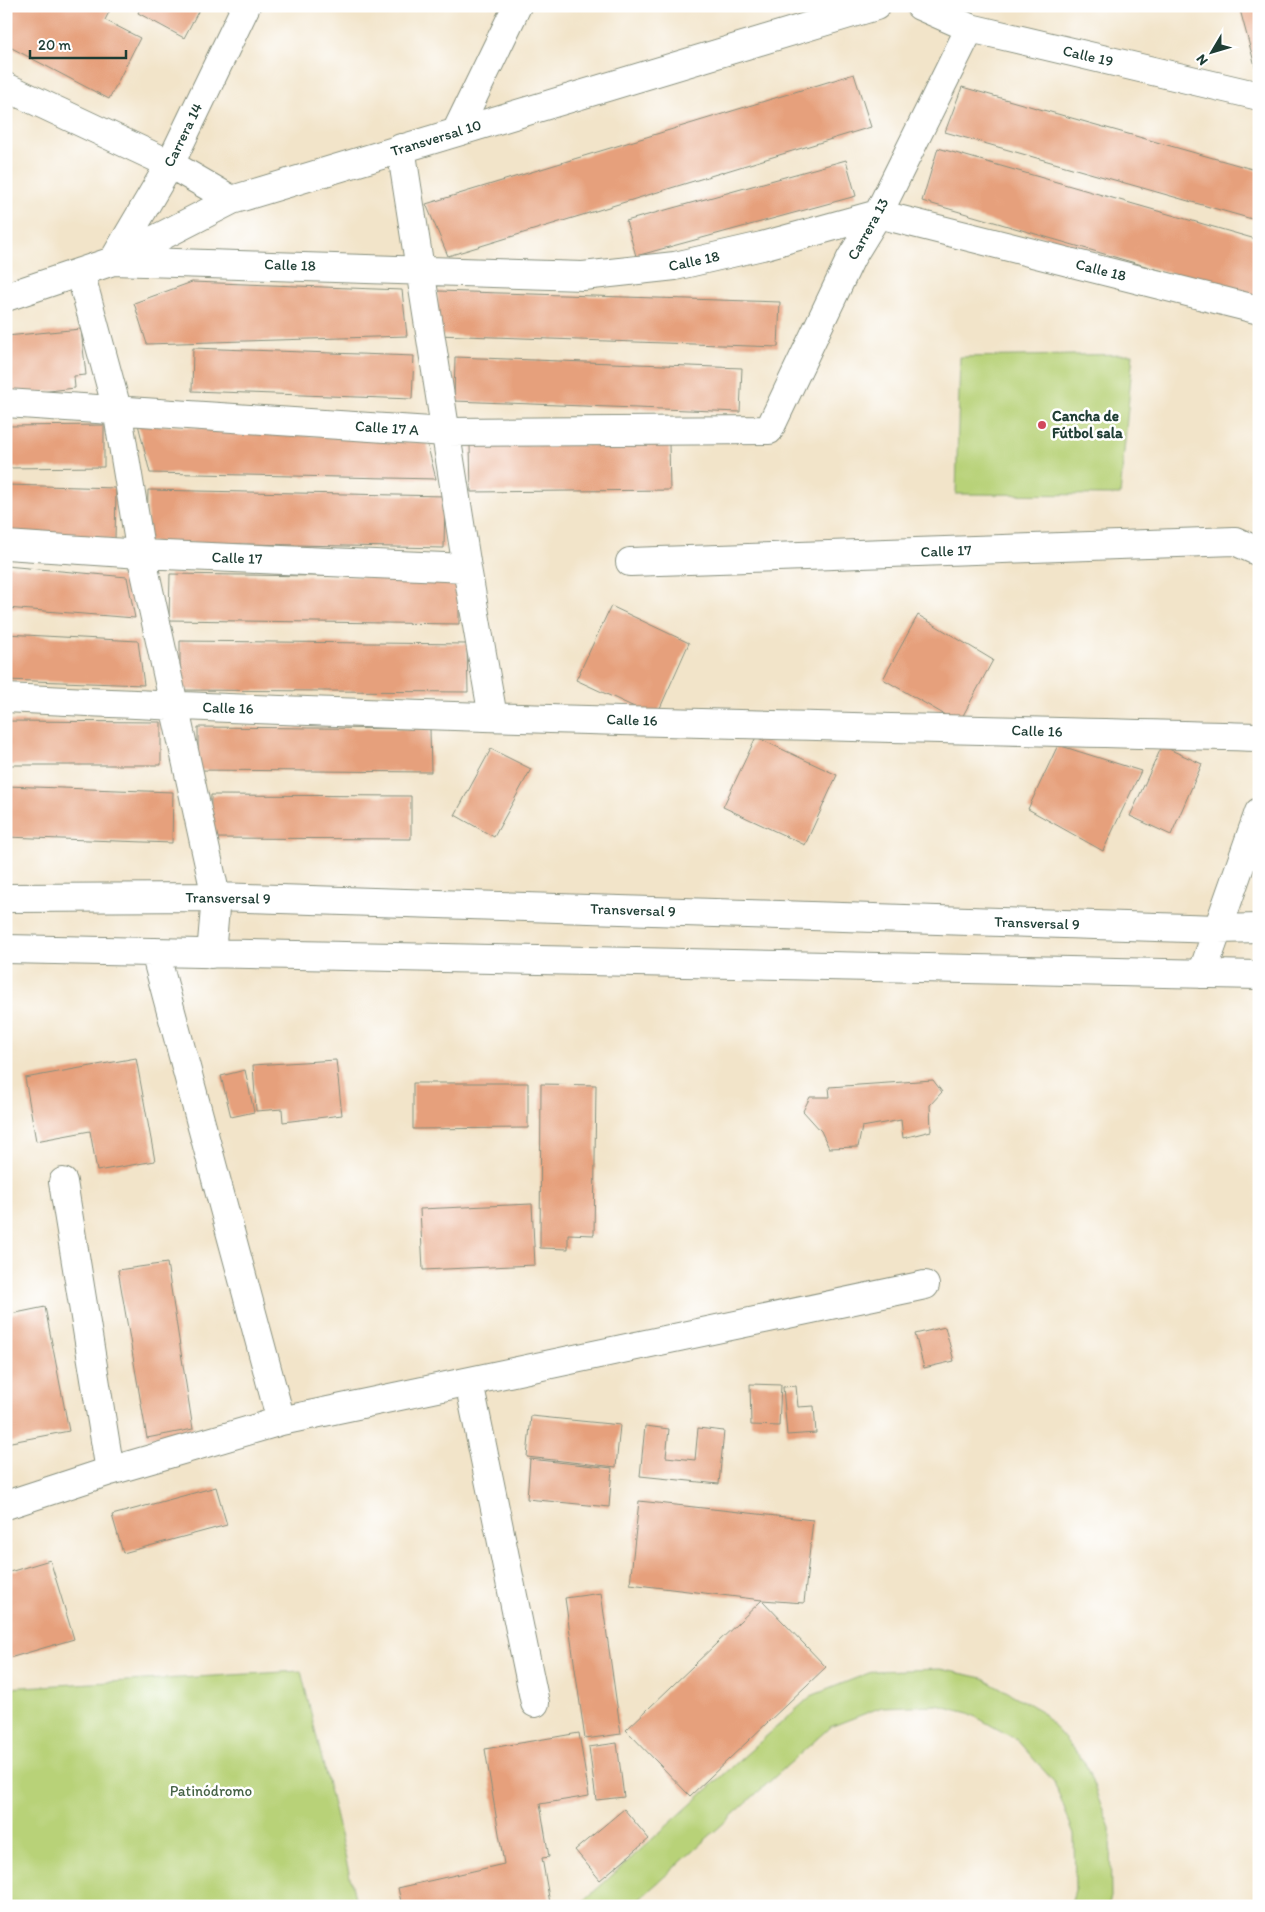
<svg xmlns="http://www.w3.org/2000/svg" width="1265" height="1912" viewBox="0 0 1265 1912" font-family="Itim,sans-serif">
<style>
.green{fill:#b8d278;stroke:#6c8856}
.building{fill:#e6a07c}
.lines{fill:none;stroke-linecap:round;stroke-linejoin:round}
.minor-casing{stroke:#88907e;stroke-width:30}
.minor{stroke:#fff;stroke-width:28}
.poi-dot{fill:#d1495b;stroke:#fff;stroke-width:2}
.labels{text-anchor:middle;stroke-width:5;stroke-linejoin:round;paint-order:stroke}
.street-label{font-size:15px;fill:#1f3d34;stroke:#fff}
.poi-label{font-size:15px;font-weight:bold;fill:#1f3d34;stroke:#fff;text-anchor:start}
.park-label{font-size:15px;fill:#456245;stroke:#fff}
</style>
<rect width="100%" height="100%" fill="#fff"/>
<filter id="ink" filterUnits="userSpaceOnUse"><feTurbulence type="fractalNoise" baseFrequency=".02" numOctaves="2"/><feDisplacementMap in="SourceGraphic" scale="10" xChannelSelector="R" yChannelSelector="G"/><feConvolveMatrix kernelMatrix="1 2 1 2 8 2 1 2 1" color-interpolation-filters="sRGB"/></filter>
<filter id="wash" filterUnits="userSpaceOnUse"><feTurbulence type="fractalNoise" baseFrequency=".0096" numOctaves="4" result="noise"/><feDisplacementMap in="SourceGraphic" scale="20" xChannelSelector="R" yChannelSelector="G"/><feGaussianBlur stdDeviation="1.12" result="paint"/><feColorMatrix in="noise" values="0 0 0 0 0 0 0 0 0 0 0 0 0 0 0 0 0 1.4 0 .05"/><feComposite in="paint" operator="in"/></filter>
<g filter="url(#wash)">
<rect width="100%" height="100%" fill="#f2e4c9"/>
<path class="green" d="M1133 354 1120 495 956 494 960 357Z
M940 1669 983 1678 1041 1711 1085 1763 1110 1828 1111 1897 1108 1906H1070L1075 1890 1074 1834 1054 1782 1017 1740 969 1713 937 1705 882 1707 830 1727 632 1906H578L811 1696 874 1671Z
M301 1671 357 1906H6V1688Z"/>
<g id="blocks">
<path class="building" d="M6 6H112L105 20 140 38 109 99 6 45Z
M141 6H201L184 38 138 13Z
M1239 6H1259V77H1258Z
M854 74 871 127 448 256 426 204Z
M962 87 1259 171V221L945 132Z
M938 148 1259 240V299L922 201Z
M846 160 856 196 636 256 626 221Z
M192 282 402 290 407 336 147 344 134 303Z
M438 291 780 302 778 347 436 335Z
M81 329 86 375 74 376 75 388 6 396V336Z
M193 348 414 356 412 399 192 391Z
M455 357 742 368 740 412 454 401Z
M138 424 427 443 436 479 150 473Z
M104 425V467L6 468V426Z
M669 444 670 490 471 492 470 445Z
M6 485 116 488 115 540 6 538Z
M148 490 445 496 444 548 147 542Z
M6 566 127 577 135 618 6 608Z
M170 574 459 578V624L169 620Z
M611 606 689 643 656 717 576 680Z
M918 615 993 660 959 723 883 679Z
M6 634 138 641 144 685 6 680Z
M180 641 467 644 468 692 180 690Z
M6 721 161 722V765H6Z
M198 727 430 729 431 772 198 770Z
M756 737 837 775 805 845 723 807Z
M1058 745 1141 771 1103 851 1028 809Z
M1162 746 1202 764 1171 835 1130 816Z
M491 749 531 769 494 837 455 815Z
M6 786 173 792 172 843 6 837Z
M211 795 411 796V839L210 838Z
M136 1058 155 1161 97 1171 90 1131 36 1141 25 1078Z
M336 1060 342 1115 283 1122 282 1109 256 1111 253 1065Z
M245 1070 254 1112 231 1117 221 1076Z
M933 1080 942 1092 930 1105 931 1131 903 1138 901 1120 862 1127 858 1147 829 1148 821 1131 803 1111 810 1097H830L829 1087Z
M413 1083H528V1128L413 1129Z
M541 1084 596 1085 594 1235 568 1234V1249L540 1248Z
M532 1204 535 1265 423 1270 420 1209Z
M167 1263 193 1429 147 1438 118 1270Z
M45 1307 69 1431 6 1443V1315Z
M945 1327 954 1361 924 1368 915 1334Z
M750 1384 781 1385 779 1426 751 1425Z
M796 1386 798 1407 814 1406 816 1433 787 1435 783 1387Z
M531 1416 620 1425 616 1467 527 1457Z
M645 1426 669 1429 666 1457 695 1460 698 1428 724 1431 719 1484 640 1476Z
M530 1459 612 1468 609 1507 527 1499Z
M216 1487 227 1525 123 1553 112 1515Z
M639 1501 813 1520 804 1603 762 1600 630 1584Z
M50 1560 74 1639 6 1659V1573Z
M601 1593 621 1734 585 1739 565 1598Z
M762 1600 826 1667 690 1796 626 1730Z
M579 1733 589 1796 540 1804 549 1857 542 1858 550 1903 534 1906H402L398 1888 504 1864 485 1749Z
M617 1743 624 1797 596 1800 589 1747Z
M624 1809 649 1839 600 1880 575 1850Z"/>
</g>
</g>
<g filter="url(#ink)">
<use href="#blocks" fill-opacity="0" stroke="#88907e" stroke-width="1"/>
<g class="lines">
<defs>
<path id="minor" d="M920 6 970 28 1259 96
M6 87 170 164 232 200
M456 132 517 6
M401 148 467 568 493 717
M113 261 583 276 675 266 762 246 878 214 1259 310
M113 261 170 164 246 6
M80 272 117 409 141 554 216 897 211 954
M6 297 113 261 232 200 876 6
M6 403 446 432 769 430 851 258 878 214 970 28
M6 545 141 554 467 568
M630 562 1235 541 1259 552
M6 698C423 719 841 726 1259 737
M6 898 216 897 1218 929 1259 928
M6 949 1259 975
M155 952 281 1421
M1202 974 1259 812
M63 1182 110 1471
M469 1382 535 1703
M6 1505 110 1471 281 1421 925 1285"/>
</defs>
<use href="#minor" class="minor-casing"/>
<use href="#minor" class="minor"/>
</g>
</g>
<circle class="poi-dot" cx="1042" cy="425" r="5"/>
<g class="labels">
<g class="street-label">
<text transform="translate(1088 56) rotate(13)" y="5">Calle 19</text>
<text transform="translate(183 135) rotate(-64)" y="5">Carrera 14</text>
<text transform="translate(436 138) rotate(-17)" y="5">Transversal 10</text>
<text transform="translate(868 229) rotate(-61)" y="5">Carrera 13</text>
<text transform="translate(694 261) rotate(-12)" y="5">Calle 18</text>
<text transform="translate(290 265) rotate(2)" y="5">Calle 18</text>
<text transform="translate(1101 270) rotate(14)" y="5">Calle 18</text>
<text transform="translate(387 428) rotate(4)" y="5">Calle 17 A</text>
<text transform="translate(946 551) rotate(-2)" y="5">Calle 17</text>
<text transform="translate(237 558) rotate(2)" y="5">Calle 17</text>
<text transform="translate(228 708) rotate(2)" y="5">Calle 16</text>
<text transform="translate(632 720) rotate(2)" y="5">Calle 16</text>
<text transform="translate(1037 731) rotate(2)" y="5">Calle 16</text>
<text transform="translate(228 898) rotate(1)" y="5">Transversal 9</text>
<text transform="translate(633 910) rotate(2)" y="5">Transversal 9</text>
<text transform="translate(1037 923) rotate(2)" y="5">Transversal 9</text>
</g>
<g class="poi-label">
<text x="1052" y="421">Cancha de<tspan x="1052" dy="17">Fútbol sala</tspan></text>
</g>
<g class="park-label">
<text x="211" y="1796">Patinódromo</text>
</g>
</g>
<rect width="1265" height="1912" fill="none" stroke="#fff" stroke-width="25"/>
<g transform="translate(1212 52) rotate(232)" stroke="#ffffff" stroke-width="4" paint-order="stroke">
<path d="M0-4L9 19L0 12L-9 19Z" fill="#1f3d34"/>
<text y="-8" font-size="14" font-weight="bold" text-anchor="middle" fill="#1f3d34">N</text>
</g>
<path d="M30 50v8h96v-8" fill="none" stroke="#1f3d34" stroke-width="2.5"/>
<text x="38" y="50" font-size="15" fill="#1f3d34" stroke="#ffffff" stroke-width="4" paint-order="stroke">20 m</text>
</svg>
